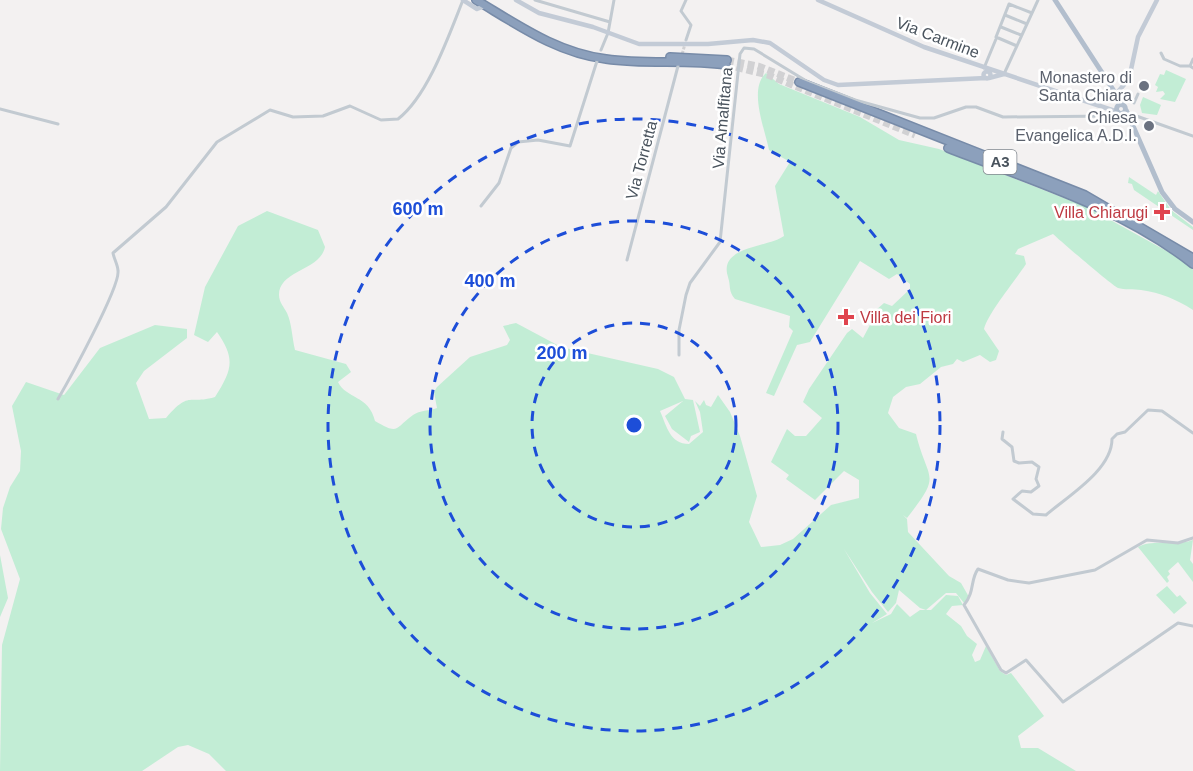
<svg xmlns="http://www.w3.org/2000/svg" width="1193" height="771" viewBox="0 0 1193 771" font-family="Arial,sans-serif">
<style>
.green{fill:#c2edd5}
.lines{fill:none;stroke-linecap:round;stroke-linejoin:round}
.street-tunnel{stroke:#d1d1d3;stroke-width:3;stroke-dasharray:3 1.5;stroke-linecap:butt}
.highway-tunnel{stroke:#d1d1d3;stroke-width:7;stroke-dasharray:7 3.5;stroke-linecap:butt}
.highway-casing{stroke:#778ba8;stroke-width:10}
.street{stroke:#c2cad1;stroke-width:3}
.secondary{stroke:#c3cbd6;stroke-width:4.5}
.primary{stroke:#b2becd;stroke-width:5}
.highway{stroke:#8ca0bc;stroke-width:7}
.ring{fill:none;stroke:#1d4ed8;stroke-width:3;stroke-dasharray:10 8}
.worship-dot{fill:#6b7280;stroke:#fff;stroke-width:2}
.health-dot{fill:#e0444e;stroke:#fff;stroke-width:2}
.labels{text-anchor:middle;stroke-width:5;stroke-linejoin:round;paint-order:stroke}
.shield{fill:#fff;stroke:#80878e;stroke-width:1.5}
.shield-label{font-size:15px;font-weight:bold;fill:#49535d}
.street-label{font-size:16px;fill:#49535d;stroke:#fff}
.worship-label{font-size:16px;fill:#5b616d;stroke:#fff;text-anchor:end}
.health-label{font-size:16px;fill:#be3a42;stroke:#fff;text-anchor:end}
.centre{fill:#1d4ed8;stroke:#fff;stroke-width:3}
.ring-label{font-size:18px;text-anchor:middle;font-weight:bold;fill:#1d4ed8;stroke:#fff;stroke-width:5;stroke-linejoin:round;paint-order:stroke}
</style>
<rect width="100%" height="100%" fill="#f3f1f1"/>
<path class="green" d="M1166 70 1186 79 1175 102 1160 99 1165 94 1163 91 1156 92 1158 87 1155 85 1160 74 1164 75Z
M766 73 779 84 860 117 899 140 939 149 1087 207 1181 259 1193 269V310C1176 299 1161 293 1141 290 1134 289 1124 290 1118 288 1113 286 1058 239 1053 234L1018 249 1015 254 1024 256 1026 264C1015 281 988 313 984 329L999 351 996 360 990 362 980 355 963 362 957 359 953 364 941 367 920 384 906 387 893 397 888 413 899 428 916 434C928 483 943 472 907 518L903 515 907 519 908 532 949 576 961 583 969 597 964 603 956 593H946L926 610 920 608 899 590 896 603 888 612 872 592 844 549 870 593 887 614 872 623 891 614 897 604 910 617 920 610H931L946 595 958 596 963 605 952 606 946 614 961 626 967 636 977 644 972 655 975 662 980 660 986 646 1000 671 1006 675 1011 673 1044 716 1018 736 1021 748H1038L1076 771H226L209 754 188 745 178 747 142 771H0L2 645 20 579 1 529 3 508 10 487 20 471 21 451 12 406 26 382 64 395 100 348 155 325 187 329V338L144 371 136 383 149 419 166 418C190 390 188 405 215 397 232 370 236 359 217 332L208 342 194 335 205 287 238 226 267 211 318 230 325 247C320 271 279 270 279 295 279 302 284 307 287 313 292 324 292 338 295 350L346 364 351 372 338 382C346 399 369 395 375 421 399 435 394 429 413 415 420 410 429 411 437 408L434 392 437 387 470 357 507 345 510 340 503 326 516 323 561 347 658 369 674 377 685 399 693 400 700 432 691 436 689 442 672 429 665 416 683 401 660 411C667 427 670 444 689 444L703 432 700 412 695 401 700 406 704 400 706 405 711 407 718 395 730 412 740 436 757 496 749 522 761 547 780 545 793 539 831 505 859 498V480L844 471 815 500 786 479 789 475 771 462 787 429 795 436H806L822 418 803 402 809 389 847 333 852 329 863 338 871 323 867 318 884 303 892 306 910 289V284L897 274 889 279 860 261 810 342 797 345 774 396 766 393 793 331 789 327 790 316 735 299C728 291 731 286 728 277 718 246 767 248 784 236L775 186 790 162 769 150C765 129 748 89 766 73Z
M1143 97 1161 105 1157 115 1142 113 1140 105Z
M1129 177 1156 195 1158 191 1171 210 1193 227V230L1134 190 1132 184 1128 183Z
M1193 540 1190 560 1193 564V582L1178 562 1168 571 1170 574 1167 577 1169 581 1167 583 1138 547C1155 538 1174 547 1193 540Z
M0 555 8 598 0 617Z
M1167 586 1177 597 1180 595 1187 603 1174 614 1156 595Z"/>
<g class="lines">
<path class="street-tunnel" d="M681 58 685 44"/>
<path class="highway-tunnel" d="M727 60 758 66 799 82
M726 65 768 75 915 135"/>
<defs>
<path id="highway" d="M476 0C518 25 557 53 606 59 646 65 686 59 726 65
M670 57 727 60
M799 82 1085 195 1193 258
M948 148C1032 181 1122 208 1193 264"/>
</defs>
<use href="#highway" class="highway-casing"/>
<path class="street" d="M535 0 610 22
M686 0 681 11 691 25 686 40
M1005 15 1027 24
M1001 27 1021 35
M1017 46 996 37 1009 4 1032 13
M601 50 608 33 614 0
M1161 53 1164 59 1180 66H1190
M1193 59 1190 66 1193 68
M984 68 996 39
M1004 74 1038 0
M1134 103 1138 94
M0 109 58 124
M1128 113 1193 136
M481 206 499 183 511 148 518 142 538 140 570 146 597 61
M627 260 678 66
M679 355V330L686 295 690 283 720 242 740 54 744 48 754 49 808 82 855 100 920 118H934L966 107H976L1003 117 1110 116 1113 111
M58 399C69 380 120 287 118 271 118 265 114 259 113 253L166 207 217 142 270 110 293 117 323 116 350 106 381 120 398 119C428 96 449 35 463 0
M1003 432 1002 439 1012 447 1014 461 1019 463 1032 462 1039 467 1036 479 1039 486 1031 492 1022 491 1013 499 1033 514 1046 515C1068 496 1112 470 1112 439L1117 434 1125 432 1148 410 1162 411 1193 433
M1193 538 1178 543 1147 540 1095 570 1029 583 1008 580 978 569C970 580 975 592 964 605L1001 670 1006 673 1026 660 1063 702 1178 623 1193 626"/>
<path class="secondary" d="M463 0 477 9 482 7
M516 0 539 13 593 27 639 44H708L753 40 770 43 824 80 838 85 986 78
M818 0 924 47 1118 112
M983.5 75a3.5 3.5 0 1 1 7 0a3.5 3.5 0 1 1-7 0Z
M989 78 1004 74
M1116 94 1129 79 1138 37 1157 0"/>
<path class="primary" d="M1055 0 1123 105
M1116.5 109a4.5 4.5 0 1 1 9 0a4.5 4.5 0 1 1-9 0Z
M1126 110 1162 192 1175 209 1193 222"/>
<use href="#highway" class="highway"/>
</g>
<g class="ring">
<circle cx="634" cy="425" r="102"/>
<circle cx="634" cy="425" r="204"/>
<circle cx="634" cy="425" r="306"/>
</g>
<g class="worship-dot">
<circle cx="1144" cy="86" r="6"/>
<circle cx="1149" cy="126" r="6"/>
</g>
<g class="health-dot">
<path d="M1159 203h6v6h6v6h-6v6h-6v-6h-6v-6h6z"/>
<path d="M843 308h6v6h6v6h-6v6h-6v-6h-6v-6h6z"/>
</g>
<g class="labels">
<rect class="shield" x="983.5" y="150" width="33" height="24" rx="4.5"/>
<g class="shield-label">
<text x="1000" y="167">A3</text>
</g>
<g class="street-label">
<text transform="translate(938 37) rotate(21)" y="6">Via Carmine</text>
<text transform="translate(722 118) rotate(-85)" y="6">Via Amalfitana</text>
<text transform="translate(641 160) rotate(-75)" y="6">Via Torretta</text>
</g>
<g class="worship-label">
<text x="1132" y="83">Monastero di<tspan x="1132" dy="18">Santa Chiara</tspan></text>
<text x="1137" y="123">Chiesa<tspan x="1137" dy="18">Evangelica A.D.I.</tspan></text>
</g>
<g class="health-label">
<text x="1148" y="218">Villa Chiarugi</text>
<text x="860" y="323" text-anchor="start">Villa dei Fiori</text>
</g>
</g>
<circle cx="634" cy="425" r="9" class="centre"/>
<g class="ring-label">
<text x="418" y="215">600 m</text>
<text x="490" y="287">400 m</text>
<text x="562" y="359">200 m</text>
</g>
</svg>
